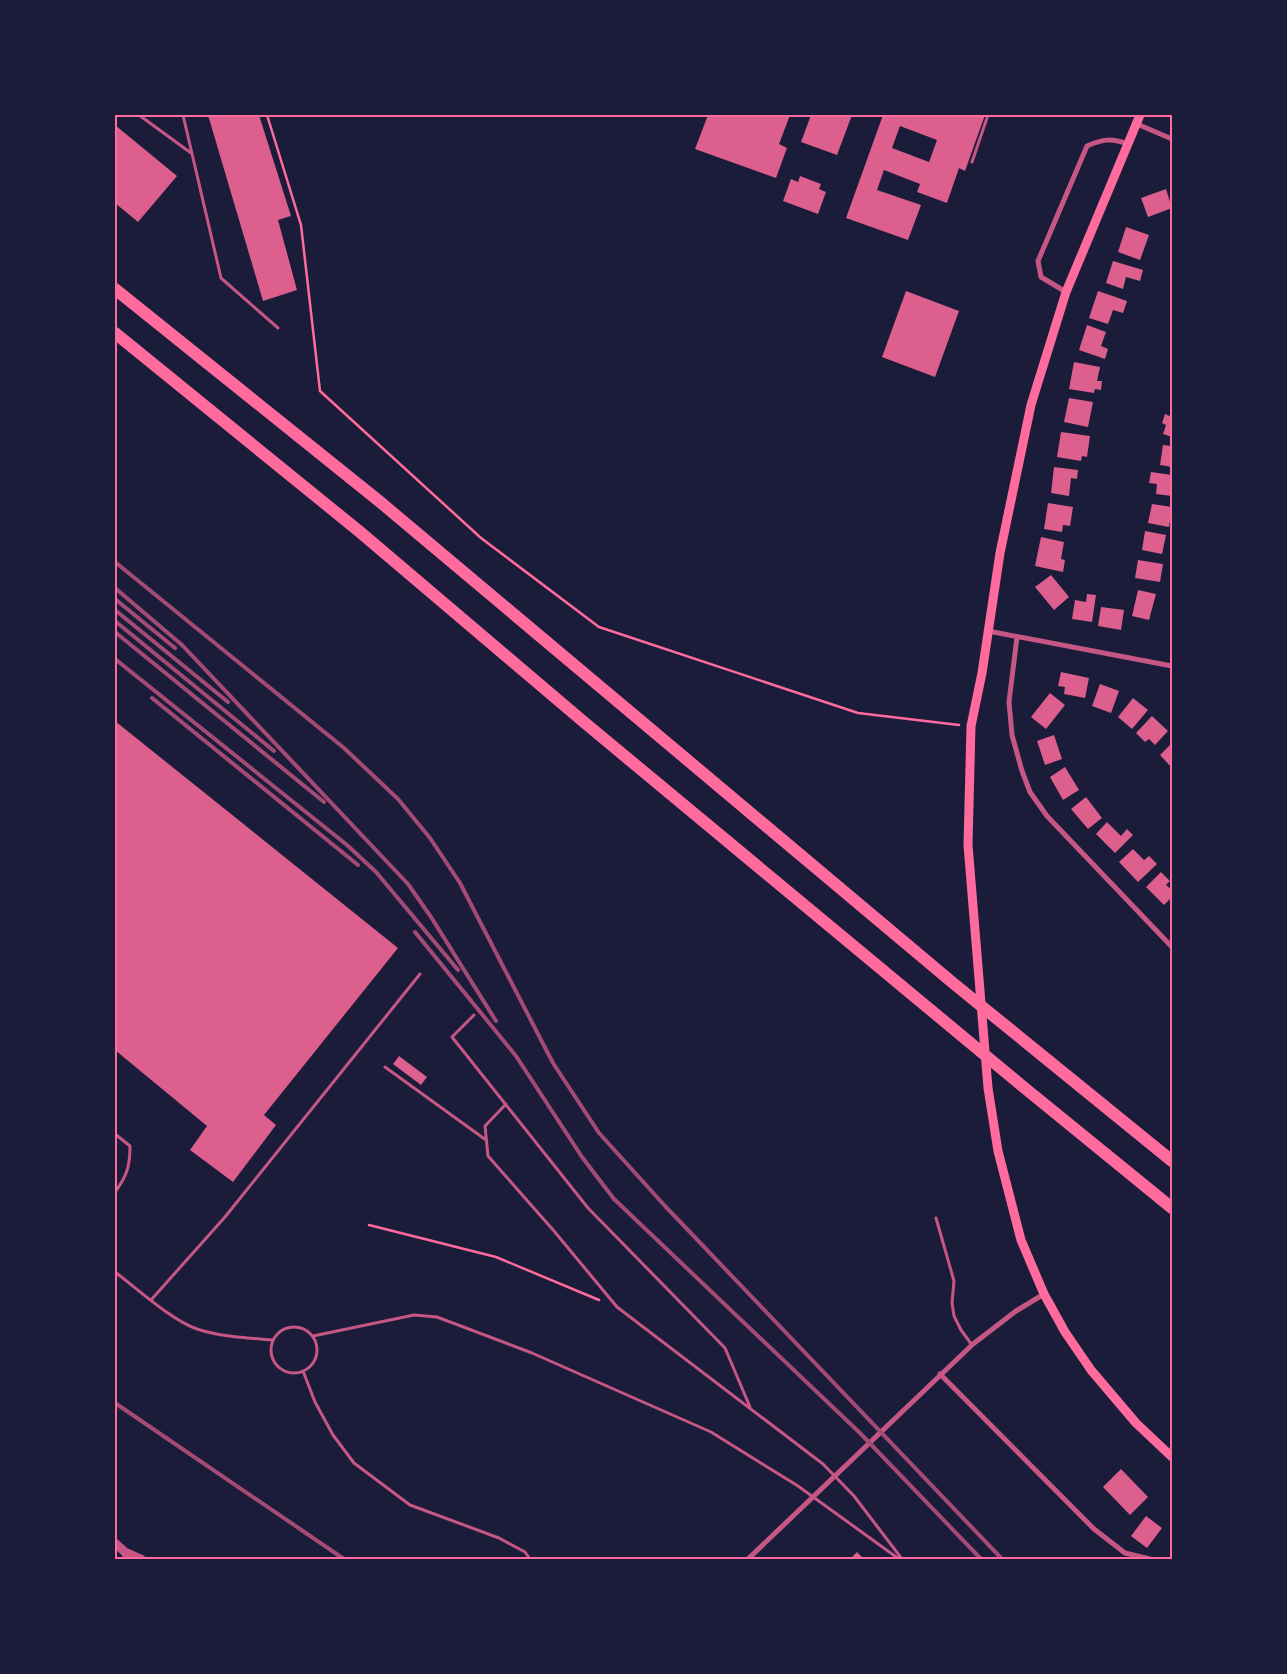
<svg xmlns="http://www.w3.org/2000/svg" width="1287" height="1674" viewBox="0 0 1287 1674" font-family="'Noto Sans',sans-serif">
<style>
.building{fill:#dd5f8e;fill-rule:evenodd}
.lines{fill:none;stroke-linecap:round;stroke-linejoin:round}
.path{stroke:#ff6b9d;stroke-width:2.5}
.service{stroke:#c65784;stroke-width:3}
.minor{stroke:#c65784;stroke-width:5}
.tertiary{stroke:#c65784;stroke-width:9}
.secondary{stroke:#ff6b9d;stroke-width:9}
.motorway{stroke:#ff6b9d;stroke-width:12}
.rail{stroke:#a44b75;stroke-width:4}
.neatline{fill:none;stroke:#ff6b9d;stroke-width:2}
</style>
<rect width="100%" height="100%" fill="#1b1b3a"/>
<path class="building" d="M208 115H259L291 216 278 220 297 290 263 301Z
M708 115H790L779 144 787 148 776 178 695 149Z
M811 115H852L837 155 801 142Z
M883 115H985L965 171 959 168 947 203 917 192 920 184 884 170 877 190 921 205 908 240 846 218ZM900 126 937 140 929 162 892 148Z
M115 125 177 176 138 222 115 203Z
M800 176 821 184 819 189 826 192 818 214 783 201 791 179 798 182Z
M1166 189 1172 208 1148 217 1141 198Z
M1126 227 1149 235 1140 260 1118 252Z
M1113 261 1143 270 1140 281 1126 277 1123 289 1106 283Z
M906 291 959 311 935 377 882 357Z
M1098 291 1127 301 1123 313 1113 310 1108 324 1089 318Z
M1087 325 1106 332 1101 346 1108 349 1105 359 1079 350Z
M1074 362 1100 367 1097 381H1102L1101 390 1095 389 1094 393 1069 389Z
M1069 398 1093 402 1088 427 1064 422Z
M1165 414 1172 417V437L1163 434 1166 425 1162 423Z
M1061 432 1090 436 1087 457 1082 456 1081 461 1057 457Z
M1163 445 1172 446V467L1160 465Z
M1054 467 1078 470 1077 479 1071 478 1069 496 1051 493Z
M1151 472 1172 475V496L1156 494 1157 484 1149 483Z
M1048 503 1073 507 1070 526 1063 525 1062 532 1044 529Z
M1152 504 1172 507 1169 527 1148 523Z
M1145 531 1166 535 1162 554 1142 550Z
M1041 537 1064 542 1061 559 1065 560 1063 572 1035 566Z
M1138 560 1163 564 1160 582 1135 578Z
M1051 575 1069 597 1054 610 1035 587Z
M1138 590 1156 594 1149 620 1132 616Z
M1087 594 1096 595 1092 622 1072 619 1075 600 1086 602Z
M1101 607 1124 610 1121 630 1098 626Z
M1061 672 1089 678 1085 698 1064 694 1065 687 1058 686Z
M1100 684 1119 691 1111 713 1092 706Z
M1050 693 1065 705 1046 729 1031 717Z
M1133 698 1148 710 1132 729 1118 717Z
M1152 716 1168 731 1155 745 1149 739 1145 742 1136 733Z
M115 721 398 948 264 1115 276 1125 233 1182 190 1150 207 1126 115 1050Z
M1054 735 1062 759 1045 765 1037 741Z
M1172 743V768L1160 755Z
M1065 767 1079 790 1063 800 1050 777Z
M1086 797 1102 818 1088 829 1071 809Z
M1107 822 1121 836 1127 829 1133 835 1115 853 1096 834Z
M1133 849 1144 860 1149 856 1157 864 1138 882 1119 862Z
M1161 872 1170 881 1166 885 1172 890V897L1164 905 1146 887Z
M399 1056 427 1077 421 1085 393 1064Z
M1121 1469 1148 1497 1130 1515 1103 1487Z
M1146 1516 1162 1528 1147 1548 1131 1536Z
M857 1552 864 1559H850Z"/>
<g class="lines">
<path class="path" d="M267 115 301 225 320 391 481 538 599 627 858 713 959 725
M369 1225 496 1257 599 1300"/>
<path class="service" d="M139 115 191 153
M183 115 221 278 278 328
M972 162 988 115
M474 1015 452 1037 588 1208 725 1348 750 1407
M385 1067 486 1140
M506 1104 485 1126 488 1156 554 1231 617 1307 823 1464 854 1496 902 1559
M115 1134 130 1146C130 1166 127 1176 115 1192
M936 1218 954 1281 952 1303 954 1316 961 1330 972 1345
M115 1272C139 1290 170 1319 197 1329 221 1337 248 1338 273 1340
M151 1300 225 1217 420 974
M271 1350a23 23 0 1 1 46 0a23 23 0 1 1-46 0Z
M313 1336 414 1315 437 1317 532 1353 711 1432 798 1486 899 1559
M303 1371 315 1402 333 1435 354 1463 410 1505 499 1538 525 1552 530 1559"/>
<path class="minor" d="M1137 124 1172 139
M1066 292 1041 277 1038 261 1087 146C1103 139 1111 138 1128 144
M988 631 1172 666
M1017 637 1009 702 1012 735 1022 771 1030 792 1047 816 1172 947
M940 1374 1094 1529 1125 1553 1150 1559
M748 1559 973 1344 1016 1311 1044 1294"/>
<path class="tertiary" d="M115 1543 125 1552 129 1559
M125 1552 141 1559"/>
<path class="secondary" d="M1140 115 1066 292 1031 405 1000 553 982 673 971 726 968 845 988 1088 998 1151 1021 1240 1044 1294 1065 1332 1091 1370 1136 1423 1172 1457"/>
<path class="motorway" d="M115 289 379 501 953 983 1172 1161
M115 333 360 532 585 723 1021 1085 1172 1208"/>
<path class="rail" d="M115 562 344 748 398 799 430 838 460 883 553 1063 599 1133 665 1206 1002 1559
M115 588 182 645 408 884 431 917 496 1021
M115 599 175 648
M115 610 228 702
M115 621 274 751
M115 632 324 802
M115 659 347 845 376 872 458 970
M152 698 358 865
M415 932 516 1056 582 1157 614 1199 860 1433 981 1559
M115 1403 344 1559"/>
</g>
<rect width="1287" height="1674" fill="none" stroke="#1b1b3a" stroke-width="232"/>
<rect x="116" y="116" width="1055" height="1442" class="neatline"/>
</svg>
